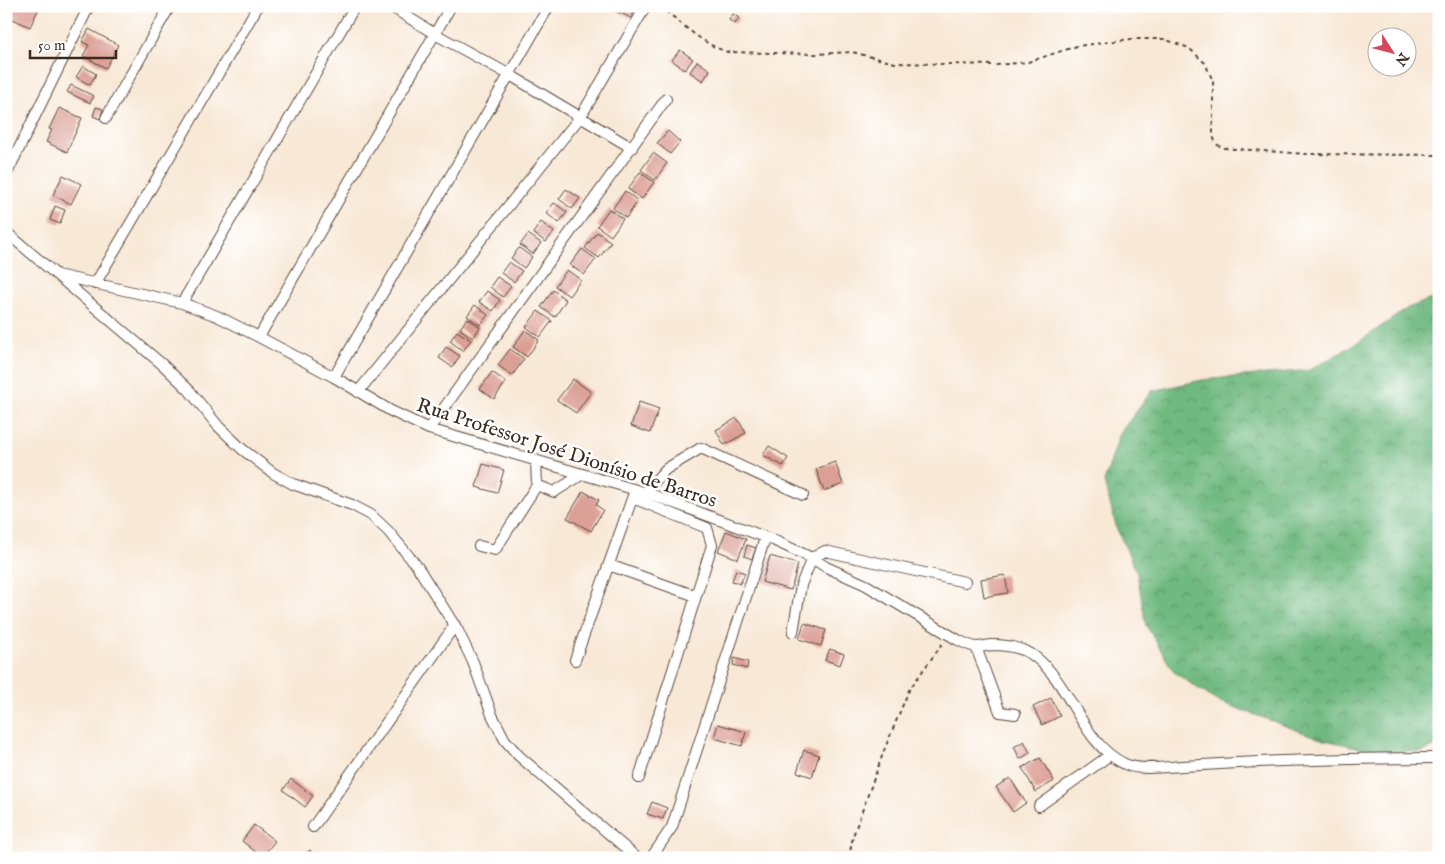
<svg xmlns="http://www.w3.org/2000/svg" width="1445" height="864" viewBox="0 0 1445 864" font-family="'IM FELL English',serif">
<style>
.forest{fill:url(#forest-crowns);stroke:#55724f}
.building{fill:#db9f95}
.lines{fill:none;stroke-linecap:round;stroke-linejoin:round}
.street-casing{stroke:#57463a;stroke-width:12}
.path{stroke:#57463a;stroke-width:2;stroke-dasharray:4 4;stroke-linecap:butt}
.street{stroke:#fff;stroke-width:10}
.labels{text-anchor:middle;stroke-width:5;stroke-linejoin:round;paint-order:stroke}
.street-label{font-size:20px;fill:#3b2a1e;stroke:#fff}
</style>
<defs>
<pattern id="forest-crowns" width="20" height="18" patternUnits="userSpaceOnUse" patternTransform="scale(1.25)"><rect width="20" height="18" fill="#6fb980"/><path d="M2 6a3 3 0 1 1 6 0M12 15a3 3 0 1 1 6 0" fill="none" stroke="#5c9768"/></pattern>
</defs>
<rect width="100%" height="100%" fill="#fff"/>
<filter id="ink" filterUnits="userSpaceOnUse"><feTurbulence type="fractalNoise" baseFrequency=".02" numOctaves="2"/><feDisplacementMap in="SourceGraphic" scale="10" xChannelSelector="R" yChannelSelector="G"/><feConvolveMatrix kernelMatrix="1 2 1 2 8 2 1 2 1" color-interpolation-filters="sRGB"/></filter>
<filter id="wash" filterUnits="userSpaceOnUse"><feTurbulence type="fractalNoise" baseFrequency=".0096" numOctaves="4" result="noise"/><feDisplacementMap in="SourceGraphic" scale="20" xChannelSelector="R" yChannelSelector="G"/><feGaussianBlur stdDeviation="1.12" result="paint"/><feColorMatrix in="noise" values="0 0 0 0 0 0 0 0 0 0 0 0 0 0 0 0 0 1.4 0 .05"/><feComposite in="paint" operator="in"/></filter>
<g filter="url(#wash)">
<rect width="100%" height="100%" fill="#f8e8d6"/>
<path class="forest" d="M1439 296V745L1422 752 1370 750 1321 739 1215 700 1174 672 1146 625 1137 573 1117 529 1104 482 1120 433 1152 391 1202 380 1310 370 1360 341 1408 308Z"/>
<g id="blocks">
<path class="building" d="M8 6H40L30 27 6 16V11Z
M606 6H637L631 18Z
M733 14 739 18 735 24 729 20Z
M89 29 118 45 106 68 83 56 89 45 82 42Z
M680 50 693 59 685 70 672 60Z
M697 61 710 70 703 81 690 72Z
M83 66 96 74 90 85 76 77Z
M71 85 94 96 90 103 67 92Z
M96 107 103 109 100 119 93 116Z
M59 108 82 118 67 152 46 142 52 130 49 129Z
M668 131 680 142 670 154 657 143Z
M653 153 667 163 655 180 641 170Z
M640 172 654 182 642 199 628 189Z
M63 175 81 184 71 204 53 195Z
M566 189 580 198 572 209 559 199Z
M625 191 638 201 626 218 613 208Z
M554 203 567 212 559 223 546 213Z
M55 206 65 210 60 224 50 220Z
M609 209 623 219 611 236 597 226Z
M541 222 554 232 546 242 533 233Z
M597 232 611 242 599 258 585 248Z
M528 234 541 243 533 254 520 245Z
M519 248 532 257 524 268 511 258Z
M582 249 596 259 584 275 570 265Z
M509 262 522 271 514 282 501 273Z
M567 270 581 280 569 296 555 286Z
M497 277 511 286 503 297 490 287Z
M553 290 566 300 555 317 541 307Z
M487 291 500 300 493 311 479 302Z
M475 305 488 315 480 325 467 316Z
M538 311 552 321 540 337 526 327Z
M467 318 480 327 473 338 460 329Z
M525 330 539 340 527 357 513 347Z
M457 331 471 340 463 351 450 341Z
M446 347 460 356 452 367 439 358Z
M510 349 524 359 512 376 498 365Z
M492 372 506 382 494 399 480 389Z
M573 379 591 392 576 413 557 400Z
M639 402 659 409 650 433 631 426Z
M737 418 746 433 724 445 716 430Z
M769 446 788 458 783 466 763 455Z
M835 462 843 484 824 491 816 469Z
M483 464 504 470 497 493 476 487Z
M583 491 599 500 596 505 603 510 591 531 567 518Z
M726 531 746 539 738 559 718 551Z
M747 545 756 548 752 559 744 556Z
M770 556 798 564 791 590 762 582Z
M736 570 745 573 740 584 732 581Z
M1005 575 1008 593 984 597 981 579Z
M804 623 826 630 821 646 799 639Z
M830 649 844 654 840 665 825 660Z
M734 658 748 662 747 669 733 665Z
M1051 698 1060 716 1042 725 1033 707Z
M718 724 746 732 742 746 714 738Z
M1024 741 1030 753 1020 759 1014 747Z
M804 750 819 755 812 777 797 772Z
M1040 758 1054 781 1036 792 1022 768Z
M1010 778 1026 803 1013 812 996 787Z
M291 779 313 796 305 807 283 790Z
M652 802 667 808 663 819 647 814Z
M254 825 275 841 262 857 242 841Z
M310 850 316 858H301Z"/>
</g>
</g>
<g filter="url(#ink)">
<use href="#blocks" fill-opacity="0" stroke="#57463a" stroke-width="1"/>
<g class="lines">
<defs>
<path id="street" d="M390 6 435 34 510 75 632 148
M106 118 170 6
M6 175 89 6
M6 232 163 365 189 390 218 426 242 449 273 473 293 484 352 505 371 515 388 531 417 566 458 631 473 662 492 715 505 740 519 756 637 858
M57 275 182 303 217 316 259 337 334 377 391 411 429 429 650 494 773 540 812 558 826 567 866 585 958 640C964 643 970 646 976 647 981 647 986 646 991 645 1006 645 1022 647 1034 656 1072 684 1081 744 1125 764 1138 771 1167 767 1182 766 1216 764 1250 762 1284 761 1335 759 1387 758 1439 758
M95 284 258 6
M182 303 355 6
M259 337 451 6
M334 377 549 6
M358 392 581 116 646 6
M429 429 666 99
M537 485 554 492 583 474
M645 492 666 469 701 448 803 495
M633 498 707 528 712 545 639 778
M479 546 495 550 537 485 536 460
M609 565 696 596
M793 632 801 585 812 558 825 551 965 582
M976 647 1000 712 1015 714
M575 660 634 493
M1039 806 1110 755
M313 827 455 625
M651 858 672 827 765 538"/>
</defs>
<use href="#street" class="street-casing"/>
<path class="path" d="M660 6C680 22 703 45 728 52L816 54 852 52 895 63 997 65 1028 62 1077 46 1131 39H1164L1189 48 1205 63 1213 81V136L1216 144 1223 148 1307 154 1439 155
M849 858 853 836 885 748 909 690 942 644"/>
<use href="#street" class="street"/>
</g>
</g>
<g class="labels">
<g class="street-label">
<text transform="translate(567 452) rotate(18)" y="7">Rua Professor José Dionísio de Barros</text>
</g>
</g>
<rect width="1445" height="864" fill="none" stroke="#fff" stroke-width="25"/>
<g transform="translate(1392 52) rotate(126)"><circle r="24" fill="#ffffff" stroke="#b1aaa5"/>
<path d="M0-4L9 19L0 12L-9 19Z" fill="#d1495b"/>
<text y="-8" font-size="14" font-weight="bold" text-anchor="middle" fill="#3b2a1e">N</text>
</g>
<path d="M30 50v8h86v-8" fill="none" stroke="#3b2a1e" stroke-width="2.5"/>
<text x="38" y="50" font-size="15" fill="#3b2a1e" stroke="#ffffff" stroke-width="4" paint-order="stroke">50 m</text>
</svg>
